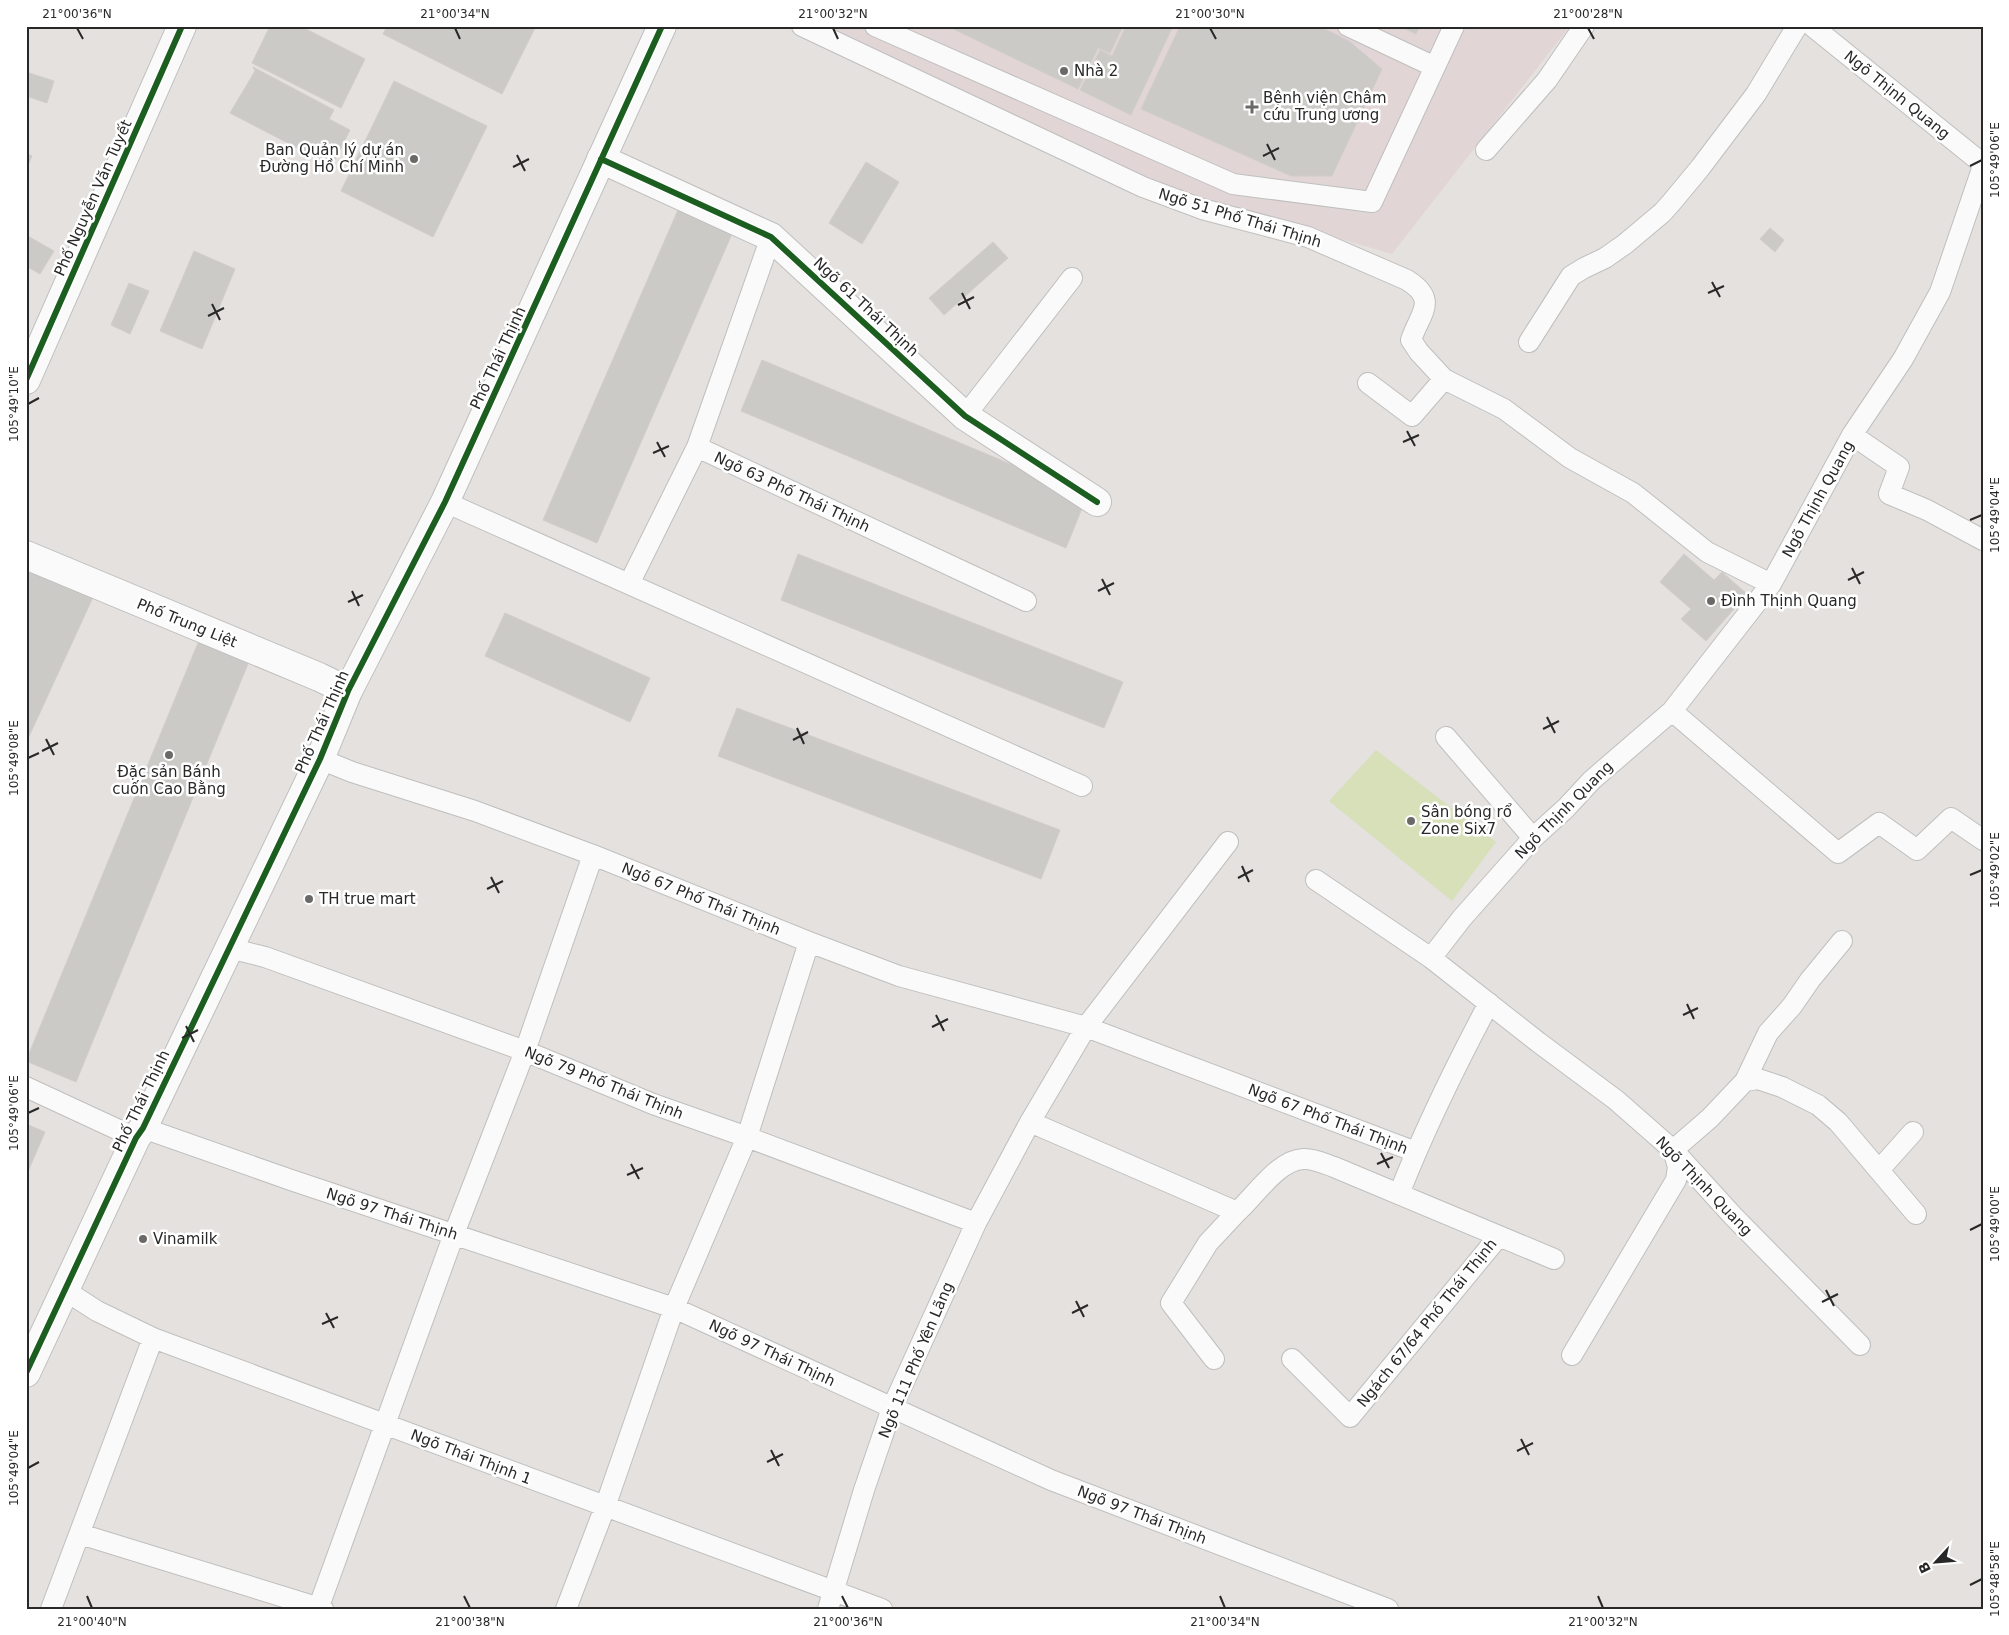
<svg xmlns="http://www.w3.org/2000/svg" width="2009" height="1635" viewBox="0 0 2009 1635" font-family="'DejaVu Sans',sans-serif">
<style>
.medical{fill:#e2d5d6}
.pitch{fill:#d7e0b9}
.building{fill:#cccac7;stroke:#d0cdca}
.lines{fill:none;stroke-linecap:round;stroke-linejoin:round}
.lane-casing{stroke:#bfbfbf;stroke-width:22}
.street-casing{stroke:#bfbfbf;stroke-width:30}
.secondary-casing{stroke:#bfbfbf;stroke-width:30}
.lane{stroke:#fbfafa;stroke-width:20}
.street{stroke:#fbfafa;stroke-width:28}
.secondary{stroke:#fbfafa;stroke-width:28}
.cycleway-casing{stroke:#fff;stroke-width:9}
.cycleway{stroke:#1b5e20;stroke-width:6}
.ticks{fill:none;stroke:#282828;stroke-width:2}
.poi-dot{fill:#6a6968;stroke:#fff;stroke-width:2}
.labels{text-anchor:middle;stroke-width:5;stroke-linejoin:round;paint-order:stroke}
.poi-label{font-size:15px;fill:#282828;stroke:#fff;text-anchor:start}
.street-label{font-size:15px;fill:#282828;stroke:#fff}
.neatline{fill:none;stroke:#282828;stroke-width:2}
.ticks-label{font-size:12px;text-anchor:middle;fill:#282828}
</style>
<rect width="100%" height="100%" fill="#e5e1de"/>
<path class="medical" d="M828 26H1570L1392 254 1167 188Z"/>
<path class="pitch" d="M1376 750 1496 842 1452 901 1329 801Z"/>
<path class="building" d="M270 26H300L365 59 341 108 252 63Z
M387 26H536L502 94 383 34Z
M947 26H1123L1110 53 1098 48 1078 89Z
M1126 26H1173L1131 115 1080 90 1100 50 1112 56Z
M1180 26H1319L1349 41 1382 69 1332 176H1291L1141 109Z
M1399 26H1420L1416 34Z
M253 67 334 110 329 119 350 130 332 166 230 113 255 71Z
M26 72 54 81 47 103 26 96Z
M394 81 487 126 433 237 341 191Z
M26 153 32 156 26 170Z
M866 162 899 182 862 244 829 223Z
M681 203 735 227 597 543 543 520Z
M1770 228 1784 240 1775 252 1760 239Z
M26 235 54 251 40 274 26 266Z
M993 242 1008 258 944 315 929 298Z
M194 251 235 269 202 349 160 331Z
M129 283 149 291 130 334 111 325Z
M762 360 1087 496 1066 548 741 411Z
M798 554 1123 682 1104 728 781 600Z
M1684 554 1714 580 1722 572 1747 594 1706 641 1681 619 1691 609 1660 582Z
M32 566 94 595 26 743V579Z
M505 613 650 678 630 722 485 656Z
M200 638 250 659 76 1082 26 1061Z
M737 708 1060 830 1041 879 718 756Z
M26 1124 45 1132 26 1176Z"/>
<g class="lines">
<defs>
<path id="lane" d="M802 26 1143 187 1202 209 1308 237 1407 280C1439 300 1420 313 1411 340L1419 352 1444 379 1504 409 1570 458 1633 493 1707 552 1771 584
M875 26 1233 184 1372 202 1454 26
M1348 26 1435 67
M1812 26 1983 164
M1486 150 1547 80 1584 26
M1529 342 1571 276 1584 268 1605 258 1625 244 1662 213 1671 203 1700 168 1756 94 1797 26
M1368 383 1412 416 1444 379
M965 416 1072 278
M1852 435 1899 467 1889 494 1927 510 1983 540
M697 447 1026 601
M445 502 1082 786
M629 584 697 447 771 237
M1672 711 1838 853 1879 823 1917 850 1951 818 1983 840
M1446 737 1533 838
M320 759 352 772 475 811 593 855 809 942 899 976 1086 1027 1416 1152
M1316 880 1431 958 1538 1042 1616 1100 1673 1150 1733 1216 1860 1345
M229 948 265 957 525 1051 653 1104 747 1137 976 1223
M1431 958 1462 918 1533 838 1566 808 1592 780 1672 711 1771 584 1852 435 1903 359 1940 292 1983 166
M1745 1081 1768 1033 1792 1006 1810 980 1842 941
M26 1087 136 1138
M1030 1122 1237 1212C1255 1196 1278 1160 1303 1159 1313 1158 1325 1164 1334 1167L1554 1259
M143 1128 291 1180 674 1308 1051 1480 1388 1609
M1879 1170 1913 1132
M1399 1194C1425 1128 1456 1065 1489 1003
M66 1291 97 1311 153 1338 882 1609
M1572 1355 1676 1180 1678 1167 1673 1150 1710 1118 1745 1081 1758 1079 1782 1087 1818 1105 1838 1122 1916 1214
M1214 1359 1171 1303 1208 1243 1237 1212
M1292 1359 1350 1417 1499 1236
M80 1534 323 1609
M51 1609 153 1338
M318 1609 454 1234 525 1051 593 855
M566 1609 605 1507 674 1308 747 1137 809 942
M828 1609 864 1490 892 1408 976 1223 1030 1122 1086 1027 1228 842"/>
<path id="street" d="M601 159 771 237 965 416 1097 502
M26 380 182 26
M26 555 319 677 348 691"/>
<path id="secondary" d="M26 1373 136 1138 143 1128 320 759 348 691 445 502 662 26"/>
</defs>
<use href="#lane" class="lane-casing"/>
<use href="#street" class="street-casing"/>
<use href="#secondary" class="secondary-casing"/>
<use href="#lane" class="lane"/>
<use href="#street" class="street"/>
<use href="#secondary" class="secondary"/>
<defs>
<path id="cycleway" d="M601 159 771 237 965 416 1097 502
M26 380 182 26
M26 1373 136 1138 143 1128 320 759 348 691 445 502 662 26"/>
</defs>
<use href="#cycleway" class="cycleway-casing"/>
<use href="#cycleway" class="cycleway"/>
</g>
<path class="ticks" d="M77 28 83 39M455 28 460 39M833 28 838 39M1210 28 1216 39M1588 28 1594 39M1267 144 1275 160M517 155 525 171M1263 156 1279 148M1970 166 1982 160M513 167 529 159M1712 282 1720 297M962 293 970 309M1708 293 1724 286M212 304 220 320M958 305 974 297M208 316 224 308M28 404 39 398M1407 431 1415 446M657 442 665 457M1403 442 1419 435M653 453 669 446M1970 520 1982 515M1852 568 1860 584M1102 579 1110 595M1848 580 1864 572M352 591 359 606M1098 591 1114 583M348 602 363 595M1547 717 1555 733M797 728 804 744M1543 729 1559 721M46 739 54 755M793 740 808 732M42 751 58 743M28 758 39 753M1242 866 1249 882M1970 875 1982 870M491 877 499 893M1238 878 1253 870M487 889 503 881M1687 1004 1694 1019M936 1015 944 1031M1683 1015 1698 1008M186 1026 194 1042M932 1027 948 1019M182 1038 198 1030M28 1113 39 1108M1381 1153 1389 1168M631 1164 639 1179M1377 1164 1393 1157M627 1175 643 1168M1970 1230 1982 1224M1826 1290 1834 1306M1076 1301 1084 1317M1822 1302 1838 1294M326 1313 334 1328M1072 1313 1088 1305M322 1324 338 1317M1521 1439 1529 1455M771 1450 779 1466M1517 1451 1533 1443M767 1462 783 1454M28 1468 39 1462M1970 1585 1982 1579M87 1596 92 1608M464 1596 470 1608M842 1596 848 1608M1220 1596 1225 1608M1598 1596 1603 1608"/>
<g class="poi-dot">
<circle cx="1064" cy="71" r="5"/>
<path d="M1249.5 99.5h5v5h5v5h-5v5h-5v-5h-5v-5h5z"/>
<circle cx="414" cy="159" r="5"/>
<circle cx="1711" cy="601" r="5"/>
<circle cx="169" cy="755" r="5"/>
<circle cx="1411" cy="821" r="5"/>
<circle cx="309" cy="899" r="5"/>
<circle cx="143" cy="1239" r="5"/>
</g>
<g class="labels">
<g class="poi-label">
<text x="1074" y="76">Nhà 2</text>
<text x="1263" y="103">Bệnh viện Châm<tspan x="1263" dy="17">cứu Trung ương</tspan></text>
<text x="404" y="155" text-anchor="end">Ban Quản lý dự án<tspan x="404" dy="17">Đường Hồ Chí Minh</tspan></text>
<text x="1721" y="606">Đình Thịnh Quang</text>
<text x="169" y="777" text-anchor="middle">Đặc sản Bánh<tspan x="169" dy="17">cuốn Cao Bằng</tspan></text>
<text x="1421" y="817">Sân bóng rổ<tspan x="1421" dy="17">Zone Six7</tspan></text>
<text x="319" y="904">TH true mart</text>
<text x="153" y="1244">Vinamilk</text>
</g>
<g class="street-label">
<text transform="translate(1897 95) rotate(39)" y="5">Ngõ Thịnh Quang</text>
<text transform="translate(93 198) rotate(-66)" y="5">Phố Nguyễn Văn Tuyết</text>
<text transform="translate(1240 218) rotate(17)" y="5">Ngõ 51 Phố Thái Thịnh</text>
<text transform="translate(866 307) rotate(43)" y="5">Ngõ 61 Thái Thịnh</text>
<text transform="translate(498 358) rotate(-65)" y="5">Phố Thái Thịnh</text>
<text transform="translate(792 492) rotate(25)" y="5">Ngõ 63 Phố Thái Thịnh</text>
<text transform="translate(1818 499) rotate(-61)" y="5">Ngõ Thịnh Quang</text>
<text transform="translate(187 623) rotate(22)" y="5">Phố Trung Liệt</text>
<text transform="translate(322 722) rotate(-66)" y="5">Phố Thái Thịnh</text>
<text transform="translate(1564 810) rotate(-45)" y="5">Ngõ Thịnh Quang</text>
<text transform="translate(701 899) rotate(22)" y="5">Ngõ 67 Phố Thái Thịnh</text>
<text transform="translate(604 1083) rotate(22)" y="5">Ngõ 79 Phố Thái Thịnh</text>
<text transform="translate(141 1101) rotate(-64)" y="5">Phố Thái Thịnh</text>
<text transform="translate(1328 1119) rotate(21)" y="5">Ngõ 67 Phố Thái Thịnh</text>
<text transform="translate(1704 1186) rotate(46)" y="5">Ngõ Thịnh Quang</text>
<text transform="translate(392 1214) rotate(18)" y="5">Ngõ 97 Thái Thịnh</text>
<text transform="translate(1427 1323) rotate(-51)" y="5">Ngách 67/64 Phố Thái Thịnh</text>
<text transform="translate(772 1353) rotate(25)" y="5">Ngõ 97 Thái Thịnh</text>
<text transform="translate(916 1360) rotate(-67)" y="5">Ngõ 111 Phố Yên Lãng</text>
<text transform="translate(471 1457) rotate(21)" y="5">Ngõ Thái Thịnh 1</text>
<text transform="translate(1142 1515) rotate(21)" y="5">Ngõ 97 Thái Thịnh</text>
</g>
</g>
<rect width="2009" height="1635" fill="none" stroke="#ffffff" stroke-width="55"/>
<g transform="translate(1936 1562) rotate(244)" stroke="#ffffff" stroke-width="4" paint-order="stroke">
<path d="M0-4L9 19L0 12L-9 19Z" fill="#282828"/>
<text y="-8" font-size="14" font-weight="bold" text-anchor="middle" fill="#282828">B</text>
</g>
<rect x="28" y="28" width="1954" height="1580" class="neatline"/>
<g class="ticks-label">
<text x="77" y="18">21°00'36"N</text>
<text x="455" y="18">21°00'34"N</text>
<text x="833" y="18">21°00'32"N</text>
<text x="1210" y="18">21°00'30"N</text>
<text x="1588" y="18">21°00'28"N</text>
<text transform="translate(1995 160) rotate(-90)" y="4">105°49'06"E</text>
<text transform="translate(14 404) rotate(-90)" y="4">105°49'10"E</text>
<text transform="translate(1995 515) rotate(-90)" y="4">105°49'04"E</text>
<text transform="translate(14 758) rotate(-90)" y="4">105°49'08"E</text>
<text transform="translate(1995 870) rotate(-90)" y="4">105°49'02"E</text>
<text transform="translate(14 1113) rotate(-90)" y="4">105°49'06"E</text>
<text transform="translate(1995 1224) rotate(-90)" y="4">105°49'00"E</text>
<text transform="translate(14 1468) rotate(-90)" y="4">105°49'04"E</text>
<text transform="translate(1995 1579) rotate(-90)" y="4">105°48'58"E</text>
<text x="92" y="1626">21°00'40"N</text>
<text x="470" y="1626">21°00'38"N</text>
<text x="848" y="1626">21°00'36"N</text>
<text x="1225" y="1626">21°00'34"N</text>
<text x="1603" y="1626">21°00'32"N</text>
</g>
</svg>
